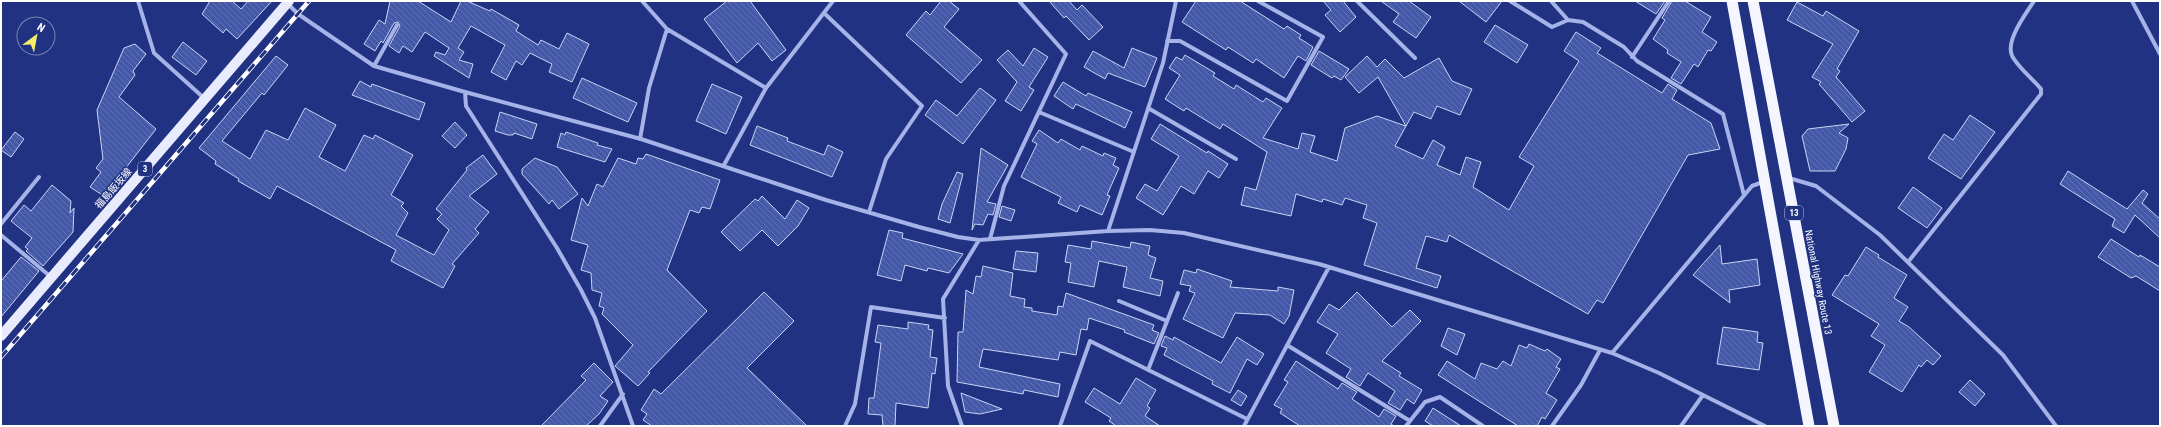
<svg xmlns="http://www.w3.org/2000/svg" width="2161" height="427" viewBox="0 0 2161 427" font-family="'Roboto Condensed','Noto Sans JP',sans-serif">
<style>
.building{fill:url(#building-back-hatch);stroke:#c9d3f6}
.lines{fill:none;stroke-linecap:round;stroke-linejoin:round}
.minor{stroke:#a5b3e8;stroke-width:4}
.primary{stroke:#e8ebfe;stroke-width:10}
.trunk{stroke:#f4f5fe;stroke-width:11}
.rail-casing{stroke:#fff;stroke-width:4.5}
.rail{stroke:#203281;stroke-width:3;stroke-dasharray:9;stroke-linecap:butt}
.labels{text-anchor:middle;stroke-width:3;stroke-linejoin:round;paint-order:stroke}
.shield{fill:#203281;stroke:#bcc2d9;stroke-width:1}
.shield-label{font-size:9px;font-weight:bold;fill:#fff}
.street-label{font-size:10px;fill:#fff;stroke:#203281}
</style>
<defs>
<pattern id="building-back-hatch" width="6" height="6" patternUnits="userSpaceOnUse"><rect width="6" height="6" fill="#4458a8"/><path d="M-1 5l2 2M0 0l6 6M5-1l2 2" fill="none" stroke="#6071b5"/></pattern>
</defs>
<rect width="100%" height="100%" fill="#203281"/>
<path class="building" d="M210 1H232L241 9 248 1H272L237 39 226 29 223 33 202 14Z
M390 1H418L451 22 461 1H467L490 11 491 9 519 25 516 31 538 45 541 40 559 49 567 33 589 44 572 82 549 72 552 64 530 53 522 65 516 61 506 80 491 72 505 45 471 26 458 48 464 52 459 60 473 64 469 78 434 56 436 52 445 55 449 48 425 32 412 52 403 46 399 53 389 46 400 26 398 22 394 23 383 43 381 41 375 51 364 44 379 20 385 24Z
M727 1H750L786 50 772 61 758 43 737 63 704 19Z
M941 1H949L959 9 944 27 982 60 961 83 906 35 926 11 930 15Z
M1049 1H1069L1077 10 1082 5 1103 27 1089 40 1066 16 1064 18Z
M1196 1H1240L1284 29 1287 26 1301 35 1299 38 1313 47 1306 61 1298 56 1284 78 1256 59 1253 63 1228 47 1226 50 1182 22Z
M1323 1H1343L1356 17 1340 32 1325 15 1331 10Z
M1381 1H1409L1431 17 1416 38 1393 22 1399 14Z
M1459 1H1502L1486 22Z
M1635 1H1665L1656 14Z
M1672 1H1685L1711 17 1702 32 1717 42 1711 51 1708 50 1698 67 1694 64 1681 84 1671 78 1681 62 1667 53 1668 50 1653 39 1665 20 1662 18Z
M1797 2 1823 16 1826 11 1859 31 1837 69 1840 71 1836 77 1865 111 1852 122 1819 84 1821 82 1812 77 1833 44 1787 20Z
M1495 25 1528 45 1517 63 1484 42Z
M1576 32 1601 48 1597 53 1662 93 1668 84 1677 90 1672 99 1711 123 1720 149 1688 155 1603 303 1597 300 1588 314 1449 235 1447 242 1426 236 1416 268 1441 276 1437 288 1364 265 1377 223 1363 218 1367 205 1345 198 1342 205 1323 199 1322 202 1296 194 1291 216 1241 205 1245 187 1256 190 1267 152 1223 124 1220 129 1186 108 1184 111 1165 99 1180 75 1169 68 1176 57 1182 60 1185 55 1215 73 1213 76 1234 89 1236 85 1263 102 1266 98 1282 108 1263 138 1298 149 1302 133 1315 136 1310 152 1337 161 1345 128 1377 116 1406 126 1395 146 1423 159 1433 140 1445 147 1437 165 1460 175 1466 157 1481 162 1473 187 1509 210 1534 166 1519 157 1579 61 1564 51Z
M183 42 207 61 196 75 172 57Z
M135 44 146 54 133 71 135 75 119 97 156 129 104 196 90 187 101 172 96 168 103 159 97 110 124 48Z
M1034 48 1048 57 1029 87 1034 90 1021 111 1005 101 1017 82 997 60 1008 50 1023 66Z
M1132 48 1157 58 1145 87 1108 73 1105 79 1084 67 1093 51 1124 68Z
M1319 51 1349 69 1341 80 1334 76 1332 78 1311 65Z
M276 56 288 65 264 95 262 93 222 141 250 159 266 130 288 140 305 108 336 125 319 157 345 171 364 135 373 139 375 135 413 155 391 195 404 203 401 206 408 213 396 235 434 255 449 230 437 219 442 214 436 209 467 170 466 168 483 155 497 174 469 196 489 212 475 229 479 233 452 264 455 266 443 288 391 261 396 250 277 186 270 199 238 181 239 179 215 164 216 161 199 148Z
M1367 56 1377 67 1385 59 1404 78 1439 58 1452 81 1472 89 1460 115 1437 106 1431 119 1414 112 1406 126 1378 77 1359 93 1345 77Z
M582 78 637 103 628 122 573 98Z
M360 81 371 87 372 84 425 103 419 120 352 95Z
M1063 82 1086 96 1088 93 1132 112 1125 128 1076 104 1073 109 1054 96Z
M712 84 742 97 726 134 696 121Z
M980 88 996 100 963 144 925 115 936 100 957 116Z
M500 112 537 124 532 139 514 133 513 135H508L495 131Z
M1970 115 1995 132 1961 179 1928 158 1944 134 1953 140Z
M455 122 467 135 455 148 442 136Z
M1160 124 1207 153 1208 151 1228 164 1219 178 1208 171 1194 194 1181 186 1163 215 1136 198 1145 184 1157 191 1179 156 1151 139Z
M1849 124 1839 133 1848 138 1846 149 1835 171H1810L1802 136 1808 129Z
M757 126 788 138 787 141 824 155 828 145 843 152 832 177 750 145Z
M1039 130 1058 143 1061 139 1080 150 1082 146 1103 156 1104 153 1116 158 1113 165 1119 168 1107 195 1110 196 1102 215 1080 205 1077 212 1058 203 1061 197 1021 177 1037 144 1032 141Z
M15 132 24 139 11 157 1 150Z
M566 132 598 143 597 145 612 149 605 162 557 147 561 133 565 135Z
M981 148 1008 165 987 202 996 204 993 215 988 214 983 225 975 224 972 230Z
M646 154 720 180 710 209 702 207 699 213 690 210 667 270 707 311 648 372 650 373 638 386 615 366 633 345 602 314 604 308 599 306 602 293 592 290 591 273 581 270 588 245 571 240 582 198 588 206 597 184 603 187 618 158 636 164 638 158 643 159Z
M535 158 557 167 578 194 559 209 552 200 549 204 522 174V169Z
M2068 171 2127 209 2143 190 2148 194 2142 203 2160 219V238L2135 215 2124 233 2112 226 2115 219 2060 184Z
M957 172 963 174 950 223 938 219 942 204Z
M52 185 71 201 70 213 74 208 73 232 43 266 26 251 28 249 25 247 32 238 11 221 24 205 31 211Z
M1913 187 1942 208 1927 228 1898 208Z
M762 196 785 219 797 200 809 208 798 226 778 246 762 230 740 251 721 232 755 199 758 201Z
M1002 206 1015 210 1011 221 999 217Z
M889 230 903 233 902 238 963 254 949 273 928 268 927 271 905 265 901 281 877 275Z
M2111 239 2139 257 2140 255 2160 267V291L2136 276 2131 278 2098 257Z
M1092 241 1130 248 1131 242 1150 246 1148 255 1156 258 1150 278 1163 281 1160 296 1123 287 1127 267 1099 261 1094 287 1068 282 1071 263 1065 262 1068 245 1091 249Z
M1720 245 1722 264 1757 259 1760 285 1729 290 1730 303 1693 275Z
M1866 247 1879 255 1878 257 1907 275 1894 298 1908 307 1899 321 1909 327 1941 356 1933 365 1927 360 1921 367 1919 365 1902 392 1869 372 1885 345 1871 336 1879 324 1832 295 1845 275 1848 276Z
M1016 251 1038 253 1036 272 1013 269Z
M21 257 39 271 1 317V281Z
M983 266 1013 273 1010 296 1025 299 1024 307 1032 308V311L1057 315 1058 306 1063 307 1066 293 1154 325 1152 330 1159 333 1154 344 1124 332 1125 330 1089 318 1087 330 1081 329 1076 355 1060 352 1058 360 983 349 979 367 1060 384 1058 397 1024 390 1023 394 957 382 958 332H963L966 290 973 294 976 276 981 277Z
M1197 269 1232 281 1230 287 1278 291V287L1294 290 1289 316 1284 324 1270 315 1235 313 1223 338 1183 319 1195 293 1189 291 1191 286 1180 284 1184 270 1196 273Z
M764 292 794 321 747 368 807 426H652L643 420 647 414 641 410 654 389 661 394Z
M1357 292 1392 327 1410 310 1421 321 1382 361 1401 373 1399 376 1422 390 1414 404 1407 399 1400 410 1388 403 1395 391 1368 373 1360 386 1346 377 1351 369 1326 353 1338 334 1317 322 1329 304 1339 310Z
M908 322 929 325 928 329 933 330 930 357 937 358 935 374 932 373 928 408 896 403 895 426H883L882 415 868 414 869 398H874L881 343 875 342 878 325 908 329Z
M1723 327 1758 332 1757 342 1763 343 1759 370 1717 364Z
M1448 328 1465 334 1457 355 1441 346Z
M1165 336 1173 340 1174 337 1221 363 1237 337 1264 354 1257 365 1247 359 1230 393 1212 384 1213 381 1164 355 1167 348 1161 346Z
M1529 344 1545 351 1547 349 1561 359 1556 367 1560 369 1546 393 1557 400 1545 419 1542 417 1537 426H1518L1438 375 1447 361 1475 379 1481 363 1497 369 1503 361 1511 366 1519 345 1527 348Z
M1296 361 1338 389 1342 383 1357 392 1352 399 1379 417 1384 409 1396 416 1391 424 1394 426H1300L1280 413 1282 409 1274 405 1288 382 1284 380Z
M594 363 613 382 600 396 608 401 599 414 586 426H541L586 380 581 376Z
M1136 378 1156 390 1147 406 1150 408 1145 416 1160 426H1116L1109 421 1111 418 1085 402 1094 388 1120 404Z
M1970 380 1985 394 1975 406 1959 392Z
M1238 390 1247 396 1241 406 1231 400Z
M961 393 1002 409 980 414 965 412Z
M1433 408 1461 426H1433L1425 421Z"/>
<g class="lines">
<path class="minor" d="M138 1 154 53 205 99
M642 1 667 29 766 88
M1357 1 1415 58
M1510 1 1552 27 1568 20
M1551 1 1568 20 1583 22 1624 47 1637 61 1723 114 1744 195
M2132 1 2160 54
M288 4 298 14 374 66 465 92 641 139 826 200 919 227 958 237 979 240 1108 231 1150 230 1184 233 1319 264 1612 353 1659 373 1765 426
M824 13 922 106 886 159 869 212
M1167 41H1180L1287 101 1323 37 1258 1
M1632 57 1669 1
M374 66 397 25
M465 92 466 106 557 248 581 290 595 318 633 426
M1148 108 1236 159
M1039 112 1134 152
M640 139 649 88 667 29
M724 165 766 88 833 1
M1789 178 1816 186 1880 235 2003 355 2056 426
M1 224 39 177
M1108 231 1163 63 1176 1
M1 235 51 277
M990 239 1004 186 1066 54 1019 1
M1908 262 2041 94V89C2033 79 2021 70 2014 59 2002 44 2026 14 2034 1
M1119 301 1167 321
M1287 345 1410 421
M1612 353 1752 186 1763 182
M1148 370 1178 293
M600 426 623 394
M845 426 855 404 871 307 945 318
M962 426 948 386 943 299 979 240
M1060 426 1090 341 1247 419
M1244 426 1329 267
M1406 426 1425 402 1440 397 1483 426
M1552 426 1581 385 1600 350
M1681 426 1703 395"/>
<path class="primary" d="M1 336 289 1"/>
<path class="trunk" d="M1732 1 1809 426
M1753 1 1834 426"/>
<defs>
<path id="rail" d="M1 357 309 1"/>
</defs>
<use href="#rail" class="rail-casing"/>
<use href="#rail" class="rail"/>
</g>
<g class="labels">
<g class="shield">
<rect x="138" y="162" width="14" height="14" rx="3"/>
<rect x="1785" y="206" width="18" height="14" rx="3"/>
</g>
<g class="shield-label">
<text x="145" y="172">3</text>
<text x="1794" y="216">13</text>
</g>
<g class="street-label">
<text transform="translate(113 188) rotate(-49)" y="4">福島飯坂線</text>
<text transform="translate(1819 282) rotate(79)" y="4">National Highway Route 13</text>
</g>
</g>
<rect width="2161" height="427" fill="none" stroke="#ffffff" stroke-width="4"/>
<g transform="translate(36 36) rotate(32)"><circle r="19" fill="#203281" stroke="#7984b3"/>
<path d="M0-3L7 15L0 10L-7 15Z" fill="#f6ef65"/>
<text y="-6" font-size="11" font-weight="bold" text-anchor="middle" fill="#ffffff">N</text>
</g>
</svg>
